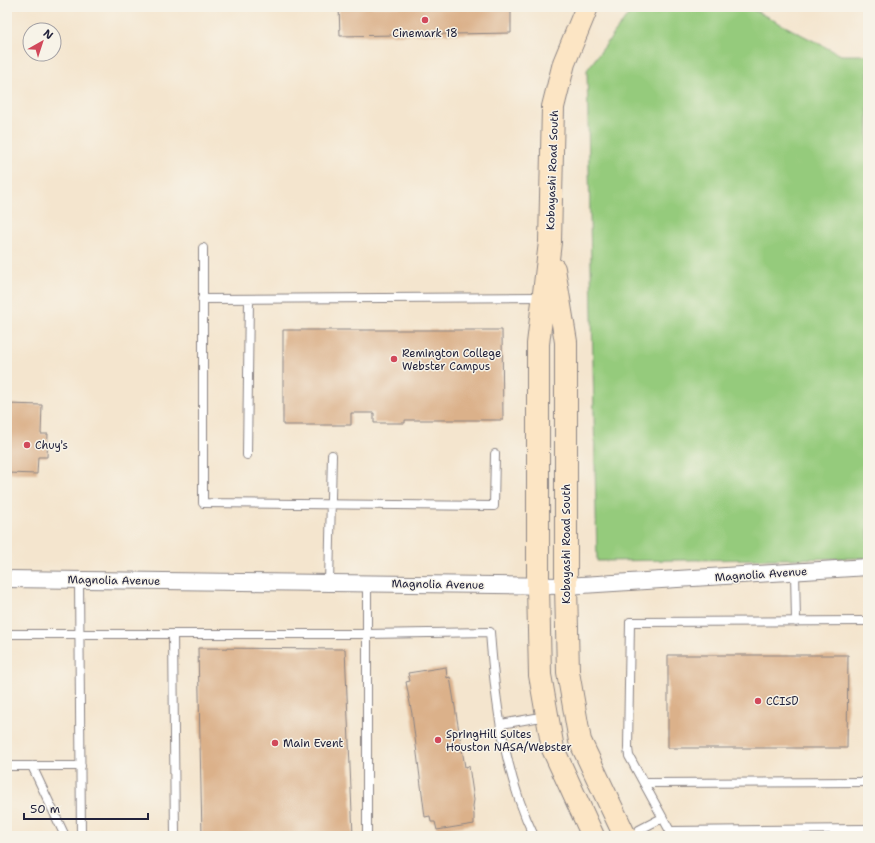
<svg xmlns="http://www.w3.org/2000/svg" width="875" height="843" viewBox="0 0 875 843" font-family="'Shantell Sans',sans-serif">
<style>
.green{fill:#95cb7c;stroke:#5c765c}
.building{fill:#dbb18a}
.lines{fill:none;stroke-linecap:round;stroke-linejoin:round}
.lane-casing{stroke:#8b8484;stroke-width:10}
.street-casing{stroke:#8b8484;stroke-width:18}
.secondary-casing{stroke:#8b8484;stroke-width:24}
.lane{stroke:#fff;stroke-width:8}
.street{stroke:#fff;stroke-width:16}
.secondary{stroke:#fce5c4;stroke-width:22}
.poi-dot{fill:#d1495b;stroke:#f7f3e8;stroke-width:1.5}
.labels{text-anchor:middle;stroke-width:3;stroke-linejoin:round;paint-order:stroke}
.poi-label{font-size:11px;fill:#22223b;stroke:#f7f3e8;text-anchor:start}
.street-label{font-size:11px;fill:#22223b;stroke:#f7f3e8}
</style>
<rect width="100%" height="100%" fill="#f7f3e8"/>
<filter id="ink" filterUnits="userSpaceOnUse"><feTurbulence type="fractalNoise" baseFrequency=".025" numOctaves="2"/><feDisplacementMap in="SourceGraphic" scale="8" xChannelSelector="R" yChannelSelector="G"/><feConvolveMatrix kernelMatrix="1 2 1 2 8 2 1 2 1" color-interpolation-filters="sRGB"/></filter>
<filter id="wash" filterUnits="userSpaceOnUse"><feTurbulence type="fractalNoise" baseFrequency=".012" numOctaves="4" result="noise"/><feDisplacementMap in="SourceGraphic" scale="16" xChannelSelector="R" yChannelSelector="G"/><feGaussianBlur stdDeviation="0.9" result="paint"/><feColorMatrix in="noise" values="0 0 0 0 0 0 0 0 0 0 0 0 0 0 0 0 0 1.4 0 .05"/><feComposite in="paint" operator="in"/></filter>
<g filter="url(#wash)">
<rect width="100%" height="100%" fill="#f4e5ce"/>
<path class="green" d="M634 7H748L841 55H868V558L597 561 587 70Z"/>
<g id="blocks">
<path class="building" d="M339 7H511V33L340 36Z
M283 330H502L503 420H405V423H374V413H351V425H283Z
M7 404 42 405 41 434H48L47 457H38L37 474 7 473Z
M198 648 345 649 353 836H202Z
M668 655H848L847 748H668Z
M446 667 447 678 450 677 465 767 469 766 474 800 473 806 474 815V824L437 830 435 822H431L430 816 425 817 412 714 406 682 410 681 408 673Z"/>
</g>
</g>
<g filter="url(#ink)">
<use href="#blocks" fill-opacity="0" stroke="#8b8484" stroke-width="1"/>
<g class="lines">
<defs>
<path id="lane" d="M203 248V503L494 506 495 454
M202 299 543 297
M247 455 249 299
M795 572 796 622
M79 580 81 836
M329 583 332 455
M367 583V836
M868 621 630 622 628 748 629 756 670 831 868 829
M7 634H367L490 632C495 700 504 774 534 836
M173 634 175 836
M501 724 547 716
M7 766H81
M32 766 65 836
M644 783 868 782
M636 836 639 830 662 818"/>
<path id="street" d="M7 579 566 586 868 567"/>
<path id="secondary" d="M587 7 564 63 553 107 550 242 538 344V586L540 675 553 749 593 836
M554 269 566 342V586L568 672 580 741 625 836"/>
</defs>
<use href="#lane" class="lane-casing"/>
<use href="#street" class="street-casing"/>
<use href="#secondary" class="secondary-casing"/>
<use href="#lane" class="lane"/>
<use href="#street" class="street"/>
<use href="#secondary" class="secondary"/>
</g>
</g>
<g class="poi-dot">
<circle cx="425" cy="20" r="4"/>
<circle cx="394" cy="359" r="4"/>
<circle cx="27" cy="445" r="4"/>
<circle cx="758" cy="701" r="4"/>
<circle cx="438" cy="740" r="4"/>
<circle cx="275" cy="743" r="4"/>
</g>
<g class="labels">
<g class="poi-label">
<text x="425" y="37" text-anchor="middle">Cinemark 18</text>
<text x="402" y="357">Remington College<tspan x="402" dy="13">Webster Campus</tspan></text>
<text x="35" y="449">Chuy's</text>
<text x="766" y="705">CCISD</text>
<text x="446" y="738">SpringHill Suites<tspan x="446" dy="13">Houston NASA/Webster</tspan></text>
<text x="283" y="747">Main Event</text>
</g>
<g class="street-label">
<text transform="translate(552 170) rotate(-88)" y="4">Kobayashi Road South</text>
<text transform="translate(566 544) rotate(-90)" y="4">Kobayashi Road South</text>
<text transform="translate(761 574) rotate(-4)" y="4">Magnolia Avenue</text>
<text transform="translate(114 580) rotate(1)" y="4">Magnolia Avenue</text>
<text transform="translate(438 584) rotate(1)" y="4">Magnolia Avenue</text>
</g>
</g>
<rect width="875" height="843" fill="none" stroke="#f7f3e8" stroke-width="24"/>
<g transform="translate(42 42) rotate(39)"><circle r="19" fill="#f7f3e8" stroke="#a29fa3"/>
<path d="M0-3L7 15L0 10L-7 15Z" fill="#d1495b"/>
<text y="-6" font-size="11" font-weight="bold" text-anchor="middle" fill="#22223b">N</text>
</g>
<path d="M24 813v6h124v-6" fill="none" stroke="#22223b" stroke-width="2"/>
<text x="30" y="813" font-size="12" fill="#22223b" stroke="#f7f3e8" stroke-width="3" paint-order="stroke">50 m</text>
</svg>
